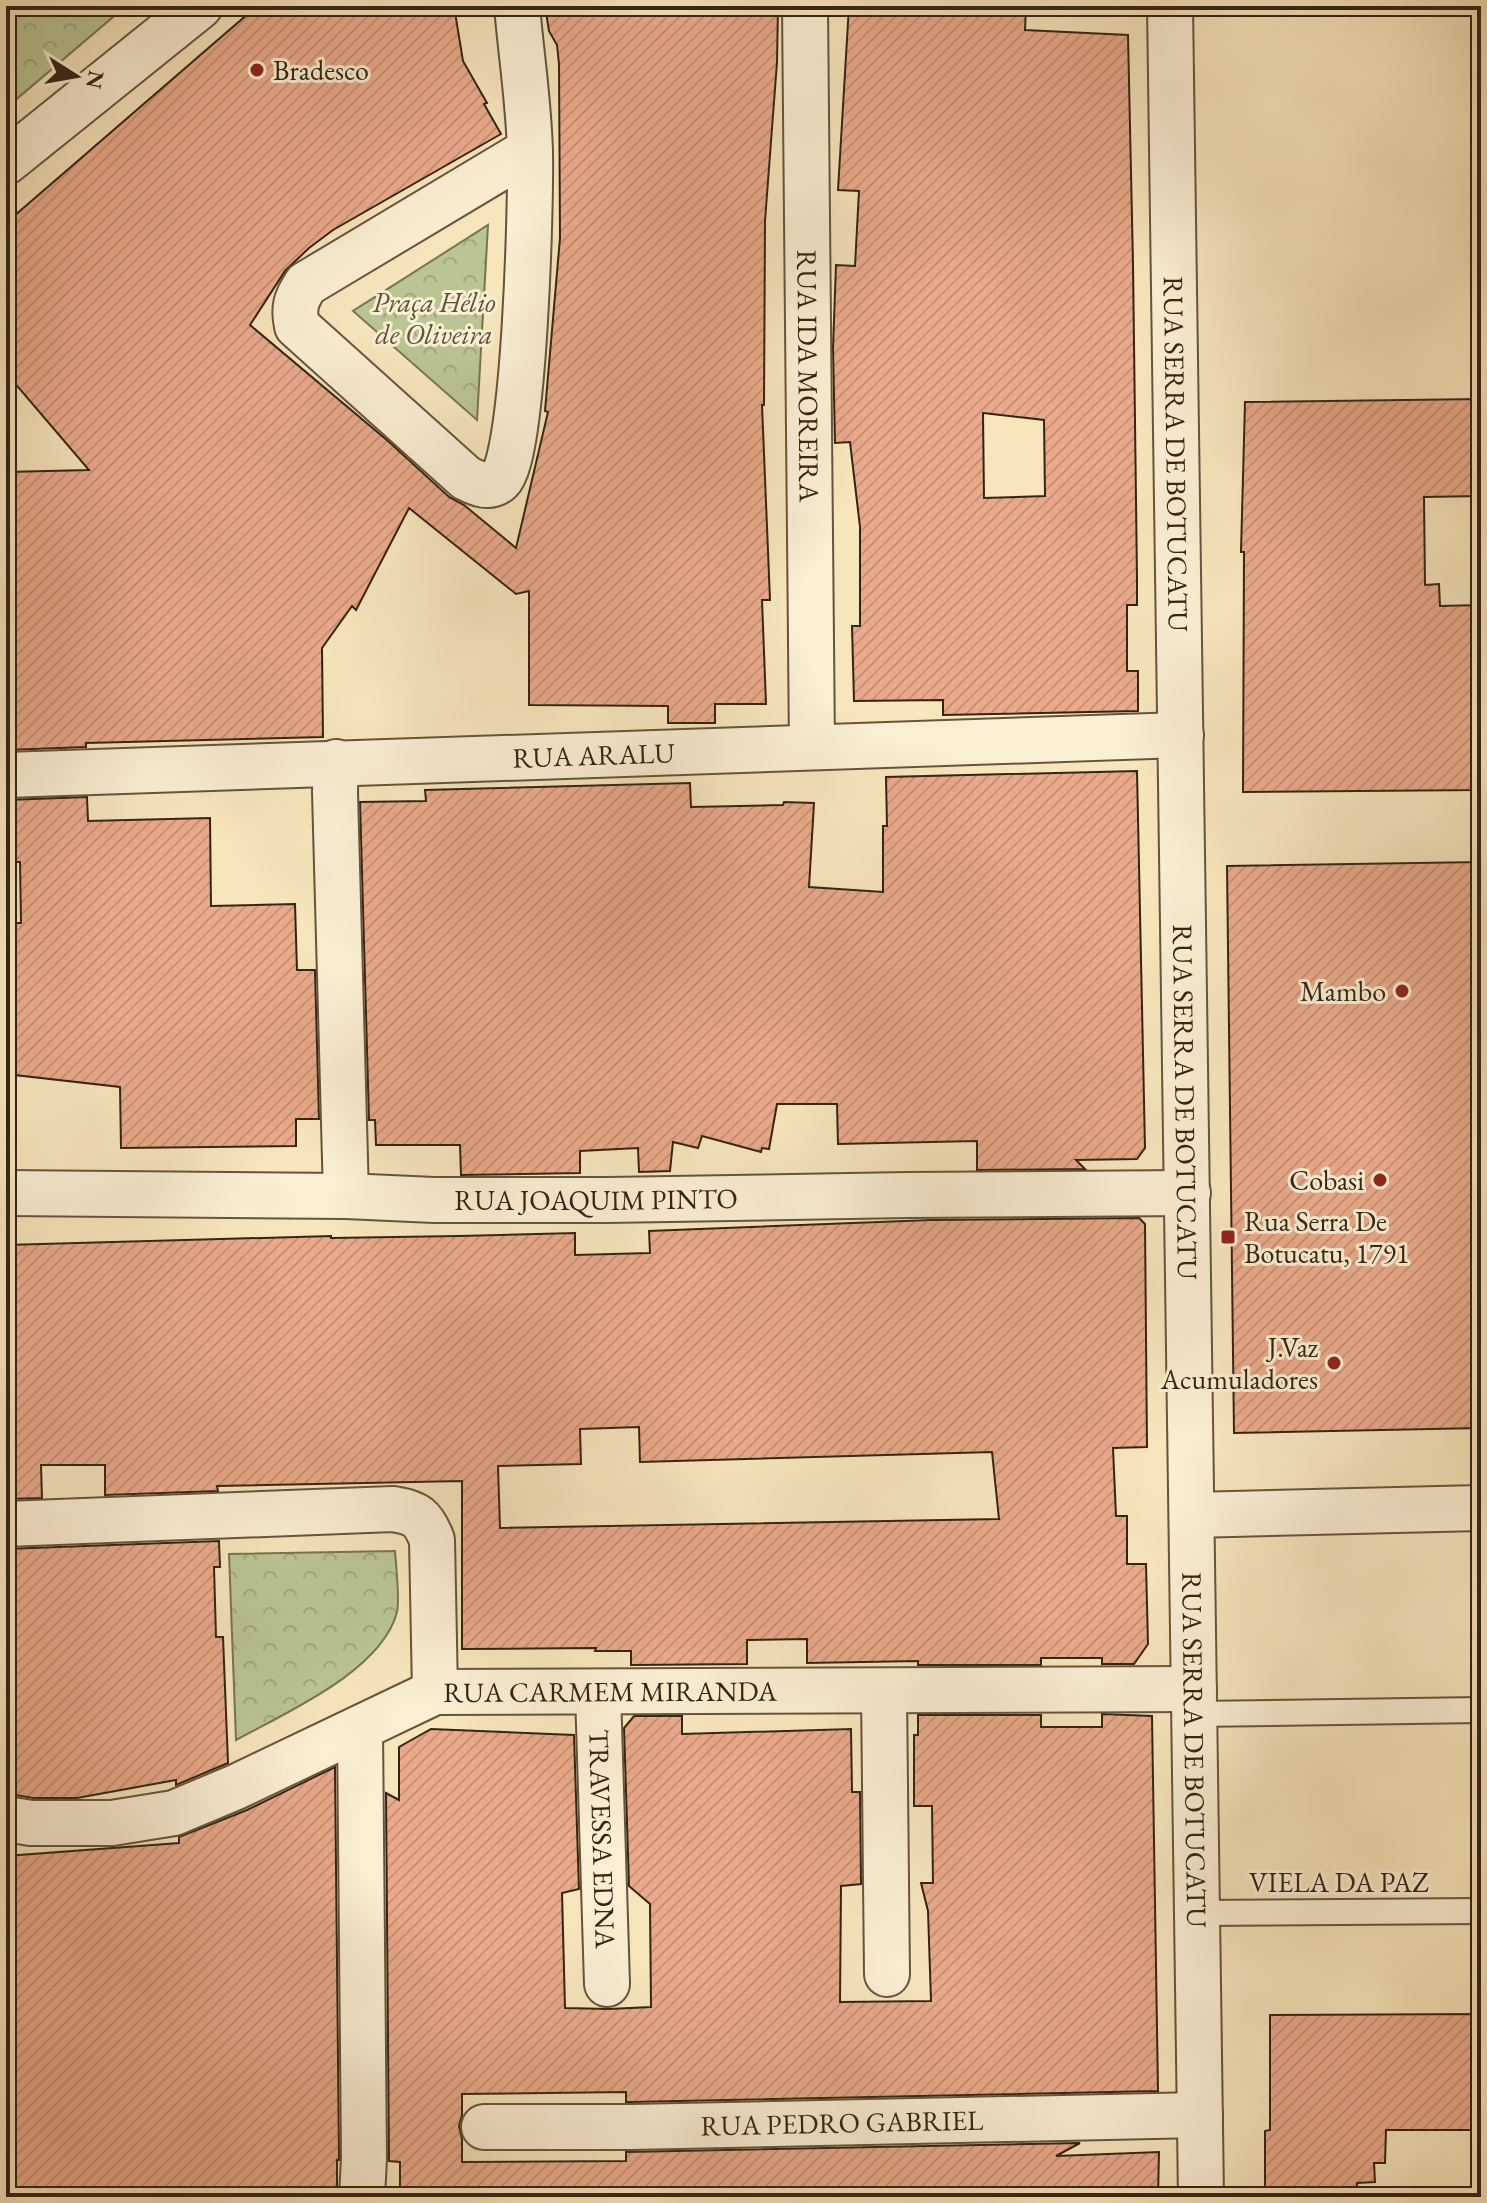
<svg xmlns="http://www.w3.org/2000/svg" width="1487" height="2203" viewBox="0 0 1487 2203" font-family="'EB Garamond',serif">
<style>
.park{fill:url(#park-crowns);stroke:#777453;stroke-width:2}
.building{fill:url(#building-hatch);stroke:#342413;stroke-width:2;fill-rule:evenodd}
.lines{fill:none;stroke-linecap:round;stroke-linejoin:round}
.service-casing{stroke:#65543d;stroke-width:28}
.minor-casing{stroke:#65543d;stroke-width:48}
.tertiary-casing{stroke:#65543d;stroke-width:48}
.service{stroke:#faeed3;stroke-width:24}
.minor{stroke:#faeed3;stroke-width:44}
.tertiary{stroke:#faeed3;stroke-width:44}
.poi-dot{fill:#8f2418;stroke:#faeed3;stroke-width:3}
.labels{text-anchor:middle;stroke-width:6;stroke-linejoin:round;paint-order:stroke}
.poi-label{font-size:28px;fill:#342413;stroke:#faeed3;text-anchor:end}
.park-label{font-size:28px;font-style:italic;fill:#5c5439;stroke:#faeed3}
.street-label{font-size:28px;fill:#342413;stroke:#faeed3}
</style>
<defs>
<pattern id="park-crowns" width="20" height="18" patternUnits="userSpaceOnUse" patternTransform="scale(2)"><rect width="20" height="18" fill="#bac593"/><path d="M2 6a3 3 0 1 1 6 0M12 15a3 3 0 1 1 6 0" fill="none" stroke="#a0a97e"/></pattern>
<pattern id="building-hatch" width="6" height="6" patternUnits="userSpaceOnUse" patternTransform="scale(2)"><rect width="6" height="6" fill="#eaa98a"/><path d="M-1 1l2-2M0 6l6-6M5 7l2-2" fill="none" stroke="#c99176"/></pattern>
</defs>
<rect width="100%" height="100%" fill="#f7e5bc"/>
<filter id="stains"><feTurbulence type="fractalNoise" baseFrequency=".0025" numOctaves="4"/><feColorMatrix values="0 0 0 0 .2 0 0 0 0 .09 0 0 0 0 .02 0 0 0 .5 -.17"/></filter>
<radialGradient id="worn" r=".72"><stop offset=".6" stop-color="#630" stop-opacity="0"/><stop offset="1" stop-color="#630" stop-opacity=".3"/></radialGradient>
<path class="park" d="M6 6H126L6 108Z
M488 225 477 420 353 311Z
M395 1551C396 1566 400 1599 397 1612 382 1671 285 1713 236 1740L229 1554Z"/>
<path class="building" d="M257 6H454L463 61 487 103 484 104 501 134 333 230 309 248 285 271 250 325 388 441 449 497 464 505 516 548 548 412 545 411 560 238 559 64 557 45 549 31 545 6H778L777 62 765 221 764 405H762L770 600H762L766 704H715V723H668V706L529 705V591L516 594 409 508 356 610 352 606 322 648 323 737 86 743V747L6 750V472L89 470 6 373V223Z
M849 6H1026L1025 30 1128 35 1133 264 1137 578V605H1127V671H1138V711L943 715V700L854 701 852 626H860V527L850 442 835 443 833 348 836 265 855 266 859 191 838 190ZM983 413 1044 420 1045 496 984 498Z
M1481 399V496L1424 497 1425 585 1439 584 1440 606 1481 605V790L1243 792 1244 552H1241L1245 402Z
M1137 771 1145 1148 1137 1159 1076 1160 1085 1169 977 1170V1141L838 1144 837 1104H777L769 1149 762 1148 761 1152 702 1136 698 1148 673 1142 670 1171 639 1172 638 1148 580 1151V1173L461 1175 460 1145H376L375 1120H369L360 802 426 801 425 790 690 783 691 807 783 805 784 802 814 803 809 887 883 892V826H887L886 777Z
M87 797 88 821 210 818 211 906 295 904 297 970H315L319 1119H296V1146L121 1148 120 1087 6 1074V923H21L20 862H6V800Z
M1481 862V1428L1234 1433 1227 866Z
M1139 1218 1145 1224 1147 1447 1113 1448 1116 1516H1127V1564H1146L1148 1644 1134 1664H1102V1658H1041V1665H918V1661L807 1663V1639L747 1640V1664L631 1665V1651H595L596 1648 462 1649V1481L217 1486 218 1491 105 1495V1465H41L42 1498 6 1499V1245L331 1236V1238L459 1236 575 1233V1255L650 1253 649 1231 931 1220ZM639 1427 640 1462 992 1452 999 1519 500 1528 498 1466 581 1464 580 1429Z
M219 1541 220 1567H214L216 1637H223L228 1763 176 1785V1780L77 1798H33L9 1794V1778H6V1549Z
M1102 1714 1152 1716 1158 2091 631 2102H626V2092L462 2094V2115L459 2126 462 2139V2162L626 2161V2152L1080 2143 1056 2156 1159 2152 1158 2197H400V2162L389 2161 386 1793 399 1800V1747L431 1729 574 1735 579 1889 562 1893 565 2008 609 2009 651 2007 650 1904 629 1886 624 1728 634 1716H682V1734L851 1729 852 1792H860L861 1884 841 1886 840 2002 931 2001 928 1911 921 1883H933L932 1806H914V1735H918V1715H1041V1727H1102Z
M335 1767 339 2157V2160H337V2197H37L6 2192V1856L179 1843V1837L247 1810Z
M1481 2014V2130H1386L1385 2163H1374L1375 2182 1357 2183V2197H1265V2131L1270 2130V2015Z"/>
<g class="lines">
<defs>
<path id="service" d="M1194 1714 1481 1710
M1197 1913 1481 1911"/>
<g id="minor">
<path d="M517 6C521 54 529 104 530 153 531 199 525 456 500 480 489 490 476 483 466 478L297 326C293 308 296 299 306 284L530 150"/>
<path id="s1" d="M805 6 812 747"/>
<path d="M6 162 200 6"/>
<path d="M336 762 335 792 346 1196"/>
<path id="s2" d="M6 775 1181 735"/>
<path id="s3" d="M6 1193 346 1196 434 1200H607L907 1195 1188 1193"/>
<path d="M1192 1515 1481 1508"/>
<path d="M6 1524 393 1509C417 1513 423 1517 432 1540L435 1692"/>
<path d="M884 1691 887 1974"/>
<path id="s4" d="M598 1693 607 1984"/>
<path d="M360 1730 364 2158 362 2197"/>
<path id="s5" d="M6 1819 31 1823H112L174 1813 236 1787 435 1692 1194 1689"/>
<path id="s6" d="M484 2127H631L1200 2115"/>
</g>
<g id="tertiary">
<path id="s7" d="M1170 6 1201 2197"/>
</g>
</defs>
<use href="#service" class="service-casing"/>
<use href="#minor" class="minor-casing"/>
<use href="#tertiary" class="tertiary-casing"/>
<use href="#service" class="service"/>
<use href="#minor" class="minor"/>
<use href="#tertiary" class="tertiary"/>
</g>
<g class="poi-dot">
<circle cx="257" cy="70" r="8"/>
<circle cx="1402" cy="991" r="8"/>
<circle cx="1380" cy="1180" r="8"/>
<rect x="1220" y="1229" width="16" height="16" rx="4"/>
<circle cx="1334" cy="1363" r="8"/>
</g>
<g class="labels">
<g class="poi-label">
<text x="273" y="80" text-anchor="start">Bradesco</text>
<text x="1386" y="1001">Mambo</text>
<text x="1364" y="1190">Cobasi</text>
<text x="1244" y="1231" text-anchor="start">Rua Serra De<tspan x="1244" dy="32">Botucatu, 1791</tspan></text>
<text x="1318" y="1357">J.Vaz<tspan x="1318" dy="32">Acumuladores</tspan></text>
</g>
<g class="park-label">
<text x="434" y="312">Praça Hélio<tspan x="434" dy="32">de Oliveira</tspan></text>
</g>
<g class="street-label">
<text dy="10" stroke="none"><textPath href="#s1" startOffset="370">RUA IDA MOREIRA</textPath></text>
<text dy="10" stroke="none"><textPath href="#s7" startOffset="448">RUA SERRA DE BOTUCATU</textPath></text>
<text dy="10" stroke="none"><textPath href="#s2" startOffset="588">RUA ARALU</textPath></text>
<text dy="10" stroke="none"><textPath href="#s7" startOffset="1096">RUA SERRA DE BOTUCATU</textPath></text>
<text dy="10" stroke="none"><textPath href="#s3" startOffset="590">RUA JOAQUIM PINTO</textPath></text>
<text dy="10" stroke="none"><textPath href="#s5" startOffset="632">RUA CARMEM MIRANDA</textPath></text>
<text dy="10" stroke="none"><textPath href="#s7" startOffset="1744">RUA SERRA DE BOTUCATU</textPath></text>
<text dy="10" stroke="none"><textPath href="#s4" startOffset="146">TRAVESSA EDNA</textPath></text>
<text x="1339" y="1892">VIELA DA PAZ</text>
<text dy="10" stroke="none"><textPath href="#s6" startOffset="358">RUA PEDRO GABRIEL</textPath></text>
</g>
</g>
<rect width="1487" height="2203" fill="none" stroke="#f7e5bc" stroke-width="32"/>
<rect x="8" y="8" width="1471" height="2187" fill="none" stroke="#342413" stroke-width="4"/>
<rect x="16" y="16" width="1455" height="2171" fill="none" stroke="#342413" stroke-width="2"/>
<g transform="translate(76 76) rotate(101)" stroke="#faeed3" stroke-width="6" paint-order="stroke">
<path d="M0-6L14 30L0 20L-14 30Z" fill="#342413"/>
<text y="-12" font-size="22" font-weight="bold" text-anchor="middle" fill="#342413">N</text>
</g>
<rect width="100%" height="100%" filter="url(#stains)"/>
<rect width="100%" height="100%" fill="url(#worn)"/>
</svg>
